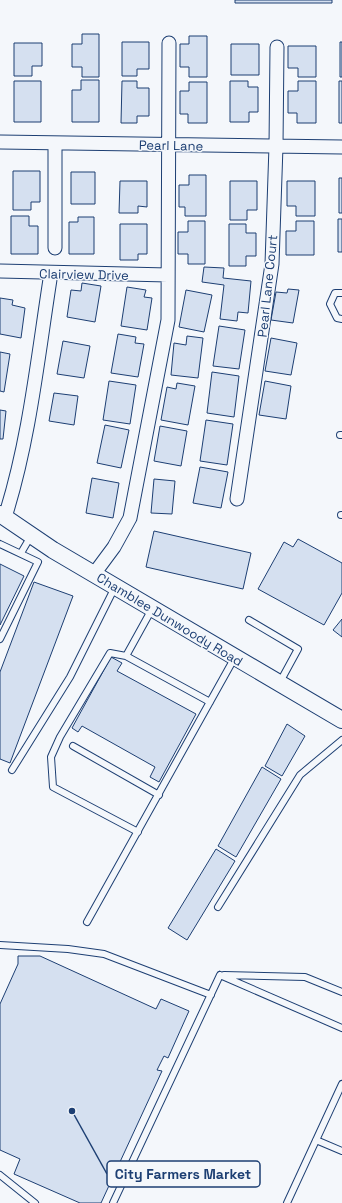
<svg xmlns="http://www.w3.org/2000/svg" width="342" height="1203" viewBox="0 0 342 1203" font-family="'Space Grotesk',sans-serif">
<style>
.building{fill:#d5e0f0;stroke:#1d3f73}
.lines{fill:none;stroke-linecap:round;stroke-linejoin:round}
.service-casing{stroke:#1d3f73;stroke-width:8}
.minor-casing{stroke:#1d3f73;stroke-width:15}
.tertiary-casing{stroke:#1d3f73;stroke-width:18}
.service{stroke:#f4f7fb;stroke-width:6}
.minor{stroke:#f4f7fb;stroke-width:13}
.tertiary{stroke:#f4f7fb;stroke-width:16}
.labels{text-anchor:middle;stroke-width:3;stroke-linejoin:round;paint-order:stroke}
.street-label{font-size:13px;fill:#1d3f73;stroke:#f4f7fb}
.leader{fill:none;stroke:#1d3f73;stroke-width:1.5}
.callout-dot{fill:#1d3f73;stroke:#f4f7fb;stroke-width:1.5}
.callout{fill:#f4f7fb;stroke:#1d3f73;stroke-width:1.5}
.callout-label{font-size:14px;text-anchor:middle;font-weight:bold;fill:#1d3f73}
</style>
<rect width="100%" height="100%" fill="#f4f7fb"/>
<path class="building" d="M235 0H332V3H235Z
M82 34H99V77H82V67H72V44H82Z
M189 36H207V77H189V67H180V44H189Z
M122 42H149V69H137V76H122Z
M340 42H342V77H340Z
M14 43H42V66H32V76H14Z
M231 44H259V75H231Z
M288 46H316V77H298V68H288Z
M81 80H99V122H72V90H81Z
M14 81H41V122H14Z
M122 81H137V88H149V116H137V123H121Z
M230 81H248V87H258V112H249V122H230Z
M298 81H316V123H297V113H288V91H298Z
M339 81H342V123H339Z
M189 82H207V123H188V114H180V91H189Z
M13 171H40V202H31V210H13Z
M71 172H95V204H71Z
M189 175H206V216H185V207H179V185H189Z
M339 178H342V213H339Z
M120 181H147V207L138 206V213H119Z
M230 181H257V210H247V220H230Z
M287 181H315V216H296V206H287Z
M11 216H29V226H38V254H11Z
M78 217H94V254H69V222H78Z
M338 219H342V252H338Z
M188 221H205V264H188V254H178V232H188Z
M296 221H314V255H286V231H296Z
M120 224H147V254H138V260H120Z
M229 224H246V233H256V256H246V266H229Z
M204 267 224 268 223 278 251 281 248 313 238 312 237 321 220 319 224 285 202 282Z
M82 283 101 286 95 322 67 317 71 290 81 291Z
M127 287 146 290 144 297 152 298 147 330 121 326Z
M288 289 299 290 293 323 271 320 276 292 287 293Z
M186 290 212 295 204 332 179 327Z
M0 298 13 300 12 305 25 308 21 338 0 334Z
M219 326 245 330 239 369 213 366Z
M118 334 136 337 135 343 144 344 138 377 111 373Z
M187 336 203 338 198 378 171 375 174 343 186 345Z
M271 338 297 343 291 375 265 371Z
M63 341 90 346 84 378 57 374Z
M0 352 10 354 4 392 0 391Z
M212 372 239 376 234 417 207 413Z
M109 381 136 385 130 424 103 420Z
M265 381 291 386 286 419 259 415Z
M177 383 195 386 188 425 161 420 167 387 176 389Z
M54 393 78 396 74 425 49 421Z
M0 410 6 411 3 439H0Z
M206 420 233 424 227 465 200 461Z
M105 425 129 430 121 468 97 463Z
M160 426 187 431 181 466 154 461Z
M200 467 228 472 221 508 193 503Z
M92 478 119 483 113 518 86 513Z
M154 479 175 481 172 514 151 513Z
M154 531 251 553 243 589 146 567Z
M298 539 342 563V593L324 625 258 589 284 542 293 547Z
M0 564 24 576 0 625Z
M34 582 73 596 10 763 0 759V672Z
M342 619V637L333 630Z
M111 657 122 663 117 671 196 714 159 782 150 777 155 767 82 726 78 732 72 728Z
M287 724 305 736 282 776 265 766Z
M262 767 281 779 236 857 218 846Z
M216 849 235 861 187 940 168 928Z
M18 956H40L156 1009 161 999 189 1011 168 1058 164 1056 157 1070 162 1071 101 1203H80L14 1174 20 1159 0 1150V1004L18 964Z"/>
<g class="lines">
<defs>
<path id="service" d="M342 293H335L330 304 337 318 342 319
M340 435H342
M341 515H342
M0 544 38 562 0 639
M21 553 31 536
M152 609 126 656 210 702
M249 620 298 649 280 682
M126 656 110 653 60 737 51 757 53 787 138 832
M73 746 159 795
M12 770 70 677 115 587
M218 907 300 775 342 740
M87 922 235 657
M0 945 68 949 104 954 211 995
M220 975 342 1028
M224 975 305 977 342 992
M316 1140 342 1151
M0 1175 35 1203
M113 1203 220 975
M287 1203 342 1084"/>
<path id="minor" d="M0 142 342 147
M55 248V143
M0 271 168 275
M237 499 272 264 276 146 277 47
M5 517C30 438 38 355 51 273
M94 574 114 547 130 518 168 320 169 43"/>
<path id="tertiary" d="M0 514 53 550 342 720"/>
</defs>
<use href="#service" class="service-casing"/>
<use href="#minor" class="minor-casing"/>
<use href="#tertiary" class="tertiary-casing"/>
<use href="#service" class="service"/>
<use href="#minor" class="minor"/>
<use href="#tertiary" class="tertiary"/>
</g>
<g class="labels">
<g class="street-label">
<text transform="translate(171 145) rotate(1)" y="5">Pearl Lane</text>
<text transform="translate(84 274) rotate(1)" y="5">Clairview Drive</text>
<text transform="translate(267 286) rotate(-84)" y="5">Pearl Lane Court</text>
<text transform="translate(170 619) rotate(31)" y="5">Chamblee Dunwoody Road</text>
</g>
</g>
<path class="leader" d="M72 1111L107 1174"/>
<circle class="callout-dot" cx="72" cy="1111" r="4"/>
<rect class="callout" x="107" y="1161" width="153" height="26" rx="4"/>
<g class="callout-label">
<text x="183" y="1179">City Farmers Market</text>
</g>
</svg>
